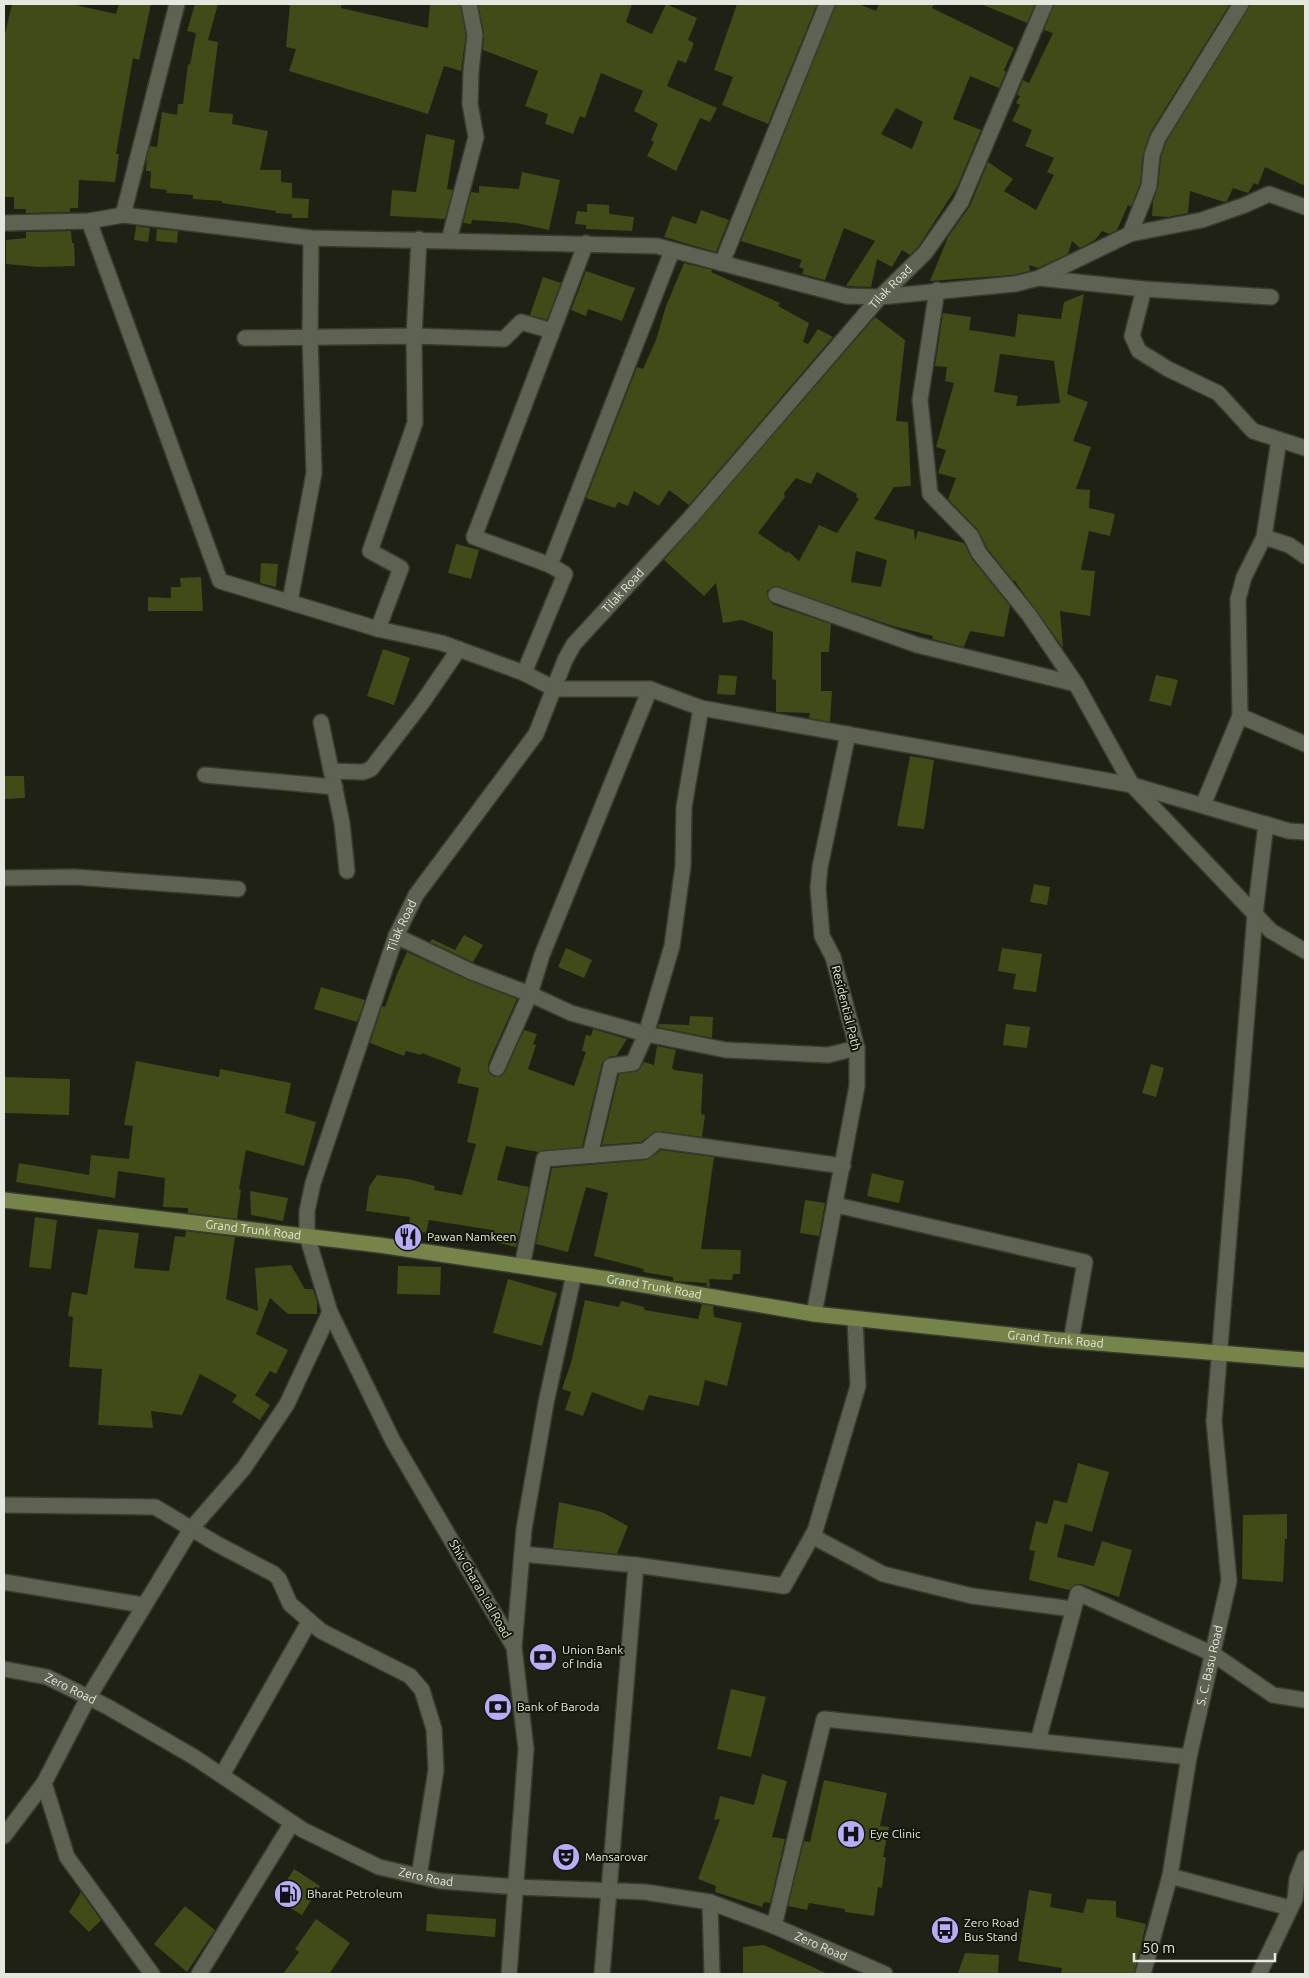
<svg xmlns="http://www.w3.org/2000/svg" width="1309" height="1978" viewBox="0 0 1309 1978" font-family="Ubuntu,sans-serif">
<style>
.building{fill:#404b18;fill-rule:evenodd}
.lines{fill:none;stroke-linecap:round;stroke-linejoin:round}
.minor-casing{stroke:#383b31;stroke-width:18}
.tertiary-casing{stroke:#383b31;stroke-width:18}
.secondary-casing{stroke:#383b31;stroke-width:18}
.primary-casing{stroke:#383b31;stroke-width:18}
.minor{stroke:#5d6252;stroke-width:15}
.tertiary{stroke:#5d6252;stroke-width:15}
.secondary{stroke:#5d6252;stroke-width:15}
.primary{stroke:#768449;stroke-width:15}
.labels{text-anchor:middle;stroke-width:4;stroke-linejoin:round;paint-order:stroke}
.street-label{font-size:12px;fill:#e4e7dd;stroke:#14180a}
.poi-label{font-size:12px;fill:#e4e7dd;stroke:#14180a;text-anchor:start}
</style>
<rect width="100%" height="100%" fill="#1e2113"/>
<path class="building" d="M12 4H71L116 14 119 4H151L139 60 133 58 116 154H119L115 182 79 180 78 208H70V212L26 213V209H14V197H4V38Z
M195 4H218L208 40 218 42 209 112 233 114 232 124 268 131 260 170H281V182L292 183V198L309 199 308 218H292V214L275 213 276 211 222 203V201L193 199V195L166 193 167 190 150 188 151 171H146L147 157 150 146 157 147 162 112 177 115 178 104H183L188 64 190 65 196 33 187 31Z
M290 4H342L341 8 428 28 430 4H460L466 35 461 71 444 66 428 114 289 71 296 49 286 47Z
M478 4H632L626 22 652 34 666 4 697 18 688 40 694 43 686 63 678 60 667 86 717 108 710 122 700 118 676 171 647 156 654 142 651 140 658 124 634 111 643 91 601 73 585 118 580 116 573 134 545 124 548 114 525 106 538 71 483 50 484 34Z
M737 4H817L768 124 722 105 733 77 714 70Z
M836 4H859L876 11 879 4H934L932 8 1014 48 1004 70 1006 72 999 88 970 76 953 119 981 130 957 187 918 247 910 255 902 250 892 267 877 259 871 287 846 286 875 241 844 228 825 280 802 274 804 269 799 267 802 260 741 241ZM896 108 923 122 912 149 881 134Z
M981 4H1035L1027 23Z
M1054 4H1230L1150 133 1143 154 1140 184 1131 207 1128 205 1117 230 1109 234 1102 231 1095 240 1080 248 1072 241 1068 254 1038 268 1029 265 1030 271 1013 275 930 281 948 237 970 206 988 162 1013 179 1004 191 1036 210 1054 175 1047 172 1054 158 1025 146 1032 130 1012 121 1020 105 1016 103 1020 96 1017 95 1023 80 1029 83 1053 33 1044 30Z
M1250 4H1305V186L1265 167 1258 185 1254 183 1248 193 1233 188 1227 201 1224 202 1190 191 1188 213 1168 217 1152 216 1153 201 1158 187 1161 157 1166 142Z
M426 134 455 140 447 189 453 190 445 219 390 216 392 190 416 192Z
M522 172 560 180 549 230 516 223 472 220 471 224 463 223 471 192 479 193V186L519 189Z
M587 204 609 205V214L634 217 632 231 586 229V225L575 224 577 211 587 212Z
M701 210 729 220 716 252 664 237 672 216 696 224Z
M136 226 150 228 148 242 134 240Z
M157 229 178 231 177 243 156 241Z
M71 231 72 243H74L75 266 39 267 6 264V240L26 238V232Z
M684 263 712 270 711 272 780 303 778 306 809 323 803 342 808 344 818 329 833 337 689 505 669 490 659 506 634 491 628 506 618 502 615 508 586 498 637 367 643 369 656 340 666 306Z
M586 271 635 288 622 321 588 309 586 316 571 310Z
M543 277 561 283 547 320 530 315Z
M1084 294 1067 394 1088 402 1073 441 1091 447 1076 489 1090 490 1089 508 1115 514 1110 536 1089 531 1081 570 1095 571 1090 616 1060 611 1063 648 1014 580V582L987 548 978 530 948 499 956 478 938 473 946 450 936 447 954 383 945 381 947 367 935 366 943 313 971 317 969 330 1015 337 1018 314 1061 319 1064 302ZM1000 354 1054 361 1060 403 1016 406 1018 396 994 392Z
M875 317 905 340 896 421 908 422 911 486 894 487 874 519 914 530 915 541 918 531 964 543 972 559 1010 606 1004 637 970 631 964 647 932 639 933 636 893 626 774 586 767 591V596L772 604 831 624 829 652H821V691H832L830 722 809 718 810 713 776 712V680L772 679 773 632 742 620 723 623 716 583 704 596 664 560ZM817 472 857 494 856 497 859 499 837 533 819 525 799 561 788 551 787 553 758 533 785 497 784 493 796 478 811 484ZM856 551 887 560 881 587 851 582Z
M456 544 479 550 471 579 448 573Z
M261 563 278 564 276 587 260 583Z
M201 577 203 611H148V597L171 598V587H181L180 578Z
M383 649 410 658 394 705 367 696Z
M719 675 737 676 735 695 717 694Z
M1156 675 1178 680 1171 706 1149 701Z
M910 756 934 760 924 829 897 826Z
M5 776H24L25 798 5 799Z
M1034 884 1050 887 1047 905 1030 902Z
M464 935 483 945 473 962 430 942 432 939 455 950Z
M566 948 592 960 584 978 558 967Z
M1002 948 1042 954 1036 992 1013 989 1016 974 998 971Z
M407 952 468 980 517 999 488 1064 489 1073 494 1077 502 1076 505 1072 524 1030 537 1034 533 1044 536 1045 528 1069 574 1086 586 1052 582 1051 586 1035 591 1036 593 1029 627 1039 617 1055H619L609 1057 602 1063 582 1147 538 1152 506 1146 497 1180 529 1187 516 1247 490 1241 492 1230 429 1220 426 1233 408 1229 410 1217 366 1211 369 1187 377 1175 408 1179 435 1186 434 1190 462 1195 476 1144 467 1142 479 1088 457 1083 461 1068 422 1053 421 1055 406 1051 404 1056 370 1043 382 1006 385 1007 397 974Z
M321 987 365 1000 357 1022 314 1009Z
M690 1016 713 1017 712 1038 658 1027 659 1024 689 1025Z
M1006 1024 1030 1027 1027 1048 1003 1045Z
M657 1046 676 1050 672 1068 674 1070 703 1074 701 1114 705 1115 702 1137 656 1131 641 1142 602 1145 619 1074 638 1071 644 1062 654 1065Z
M136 1061 219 1077 220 1069 291 1083 285 1113 316 1122 304 1166 246 1150 239 1189 241 1190 237 1219 188 1213V1208L163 1207 165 1178 118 1171 115 1198 16 1182 19 1163 89 1175 91 1155 129 1159 133 1126 124 1125Z
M1151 1064 1164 1068 1156 1097 1142 1093Z
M4 1077 70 1079 69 1115 4 1113Z
M661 1150 714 1157 701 1249 741 1250 740 1274H733L732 1280 709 1279 710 1287 706 1286 707 1283 673 1281V1277L643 1272 644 1269 594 1256 608 1193 586 1187 568 1252 536 1244 552 1168 646 1160Z
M872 1173 904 1181 899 1203 867 1196Z
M250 1191 288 1198 283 1221 251 1215Z
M805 1200 825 1203 819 1236 800 1233Z
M35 1217 57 1220 51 1269 29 1267Z
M98 1229 139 1233 134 1268 169 1271 175 1236 185 1237 186 1231 235 1237 226 1299 258 1311 255 1268 291 1265 305 1289H313L317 1302V1314H288L270 1298 256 1334 288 1350 276 1374 270 1371 255 1395 270 1405 260 1420 232 1402 237 1395 200 1374 182 1415 151 1411 153 1428 98 1425 102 1369 69 1367 73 1317 68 1316 72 1292 87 1295Z
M398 1266 441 1267 440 1295 397 1294Z
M508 1279 557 1293 542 1346 493 1333Z
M585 1300 619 1307 621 1301 644 1307V1310L698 1319 702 1304 713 1306 714 1317 742 1323 727 1386 705 1380 699 1406 649 1395 643 1411 592 1392 583 1416 565 1410 571 1392 562 1389 571 1363Z
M1078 1463 1109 1472 1092 1532 1065 1524 1057 1557 1094 1566 1102 1541 1132 1550 1119 1597 1081 1584H1076L1069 1590 1029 1580 1035 1551 1029 1550 1036 1521 1047 1524 1054 1500 1067 1503Z
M559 1502 602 1512 628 1526 617 1554 553 1548Z
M1287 1514V1539H1285L1283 1582 1242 1579 1243 1515Z
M731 1689 766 1697 751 1757 717 1749Z
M762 1774 787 1781 772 1837 785 1839 770 1903 764 1902 762 1907 715 1892 716 1886 698 1879 720 1819 714 1820 720 1796 754 1805Z
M824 1780 887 1793 880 1826 889 1827 883 1857H886L882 1888 878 1887 874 1916 845 1912V1909L809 1903 807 1910 788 1906 804 1841 810 1842Z
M294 1869 320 1886 302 1915 275 1899Z
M1029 1890 1052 1894 1050 1907 1083 1913 1087 1899 1116 1901V1917L1146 1924 1134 1974H1061L1062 1968 1018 1961Z
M81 1892 101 1920 89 1932 69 1912Z
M185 1906 215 1930 187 1972 154 1944Z
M427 1914 496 1919 495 1937 426 1931Z
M316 1919 350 1943 329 1974H283L299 1952 295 1949Z
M764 1945 828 1974H743V1947Z
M965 1953 999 1955 998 1974 958 1973Z"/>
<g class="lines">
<defs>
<g id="minor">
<path d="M89 221 220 581 378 629 442 643 524 673 555 689H650L701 708 1132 785 1289 831 1305 832"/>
<path d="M1130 234 1149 186 1152 155 1158 138 1241 4"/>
<path d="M449 240 476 137 470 104 471 71 475 35 469 4"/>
<path d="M722 263 827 4"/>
<path d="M1039 278 1144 289 1271 297"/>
<path d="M1144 289 1132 336 1139 351 1168 369 1218 393 1253 431 1305 448"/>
<path d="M937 290 920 400 930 494 971 536 979 553 1029 615 1076 684 1132 785 1271 931 1305 951"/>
<path d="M880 297 1015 284 1039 278 1130 234 1202 220 1245 205 1269 194 1305 207"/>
<path d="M245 338 414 336 504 339 521 322 552 331"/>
<path d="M1264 537 1289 545 1305 556"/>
<path d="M550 565 474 537 586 243"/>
<path d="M776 595 917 645 1076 684"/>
<path d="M290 601 314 473 310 336 311 238"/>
<path d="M378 629 401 568 370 551 415 423 414 336 419 239"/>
<path d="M524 673 565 574 550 565 672 251"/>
<path d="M1240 716 1238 599 1244 577 1264 537 1279 440"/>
<path d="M321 722 342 823 347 871"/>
<path d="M332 771 363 772 371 769 422 703 459 649"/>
<path d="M205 775 335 787"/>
<path d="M1203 805 1240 716 1305 744"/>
<path d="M4 878 75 877 238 889"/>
<path d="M396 936 472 972 530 994 571 1013 646 1034 726 1050 828 1055 857 1048"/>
<path d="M497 1068 530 994 542 955 650 689"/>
<path d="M590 1155 611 1066 633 1063 646 1034 672 946 683 866 684 807 701 708"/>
<path d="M836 1205 1085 1262 1071 1341"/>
<path d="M522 1266 544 1159 645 1151 658 1140 843 1166"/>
<path d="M814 1314 857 1086V1048L833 957 822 936 818 888 820 867 848 734"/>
<path d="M4 1505 155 1507 217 1544 274 1574 279 1579 290 1604 321 1631 410 1676 422 1690 434 1729 436 1770 419 1876"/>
<path d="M812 1536 883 1574 972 1596 1073 1609"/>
<path d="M522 1554 636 1565"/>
<path d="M4 1582 143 1605"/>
<path d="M514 1647 524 1529 546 1403 574 1274"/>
<path d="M1038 1741 1078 1593 1213 1654 1273 1695 1305 1700"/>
<path d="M222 1775 309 1622"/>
<path d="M44 1783 67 1857 152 1974"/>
<path d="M4 1836 44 1783 88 1698 191 1529 244 1468 287 1404 330 1312"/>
<path d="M1170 1876 1290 1908"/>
<path d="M710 1902 712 1974"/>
<path d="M774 1926 824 1719 1189 1757"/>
<path d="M199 1974 292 1823"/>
<path d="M602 1974 636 1565 784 1586 815 1531 858 1386 855 1319"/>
<path id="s1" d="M1143 1974 1170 1876 1189 1757 1229 1581 1214 1421 1255 914 1266 824"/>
<path d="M1259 1974 1295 1899 1297 1879 1305 1858"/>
</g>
<g id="tertiary">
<path d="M123 215 177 4"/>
<path id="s2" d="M4 1669 47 1677 108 1707 194 1757 303 1830 379 1867 440 1881 515 1887 645 1892 710 1902 774 1926 885 1974"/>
</g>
<g id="secondary">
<path d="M4 223 89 221 123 215 311 238 657 246 847 296 880 297"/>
<path id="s3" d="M509 1974 526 1749 514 1647 393 1441 330 1312 307 1236V1211L313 1183 396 936 416 895 536 734 565 660 574 644 690 518 880 297 925 253 961 202 1045 4"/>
</g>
<g id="primary">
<path id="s4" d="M4 1200 379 1245 608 1279 814 1314 1047 1339 1305 1360"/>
</g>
</defs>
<use href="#minor" class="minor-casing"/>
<use href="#tertiary" class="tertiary-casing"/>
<use href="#secondary" class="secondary-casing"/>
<use href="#primary" class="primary-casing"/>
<use href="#minor" class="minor"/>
<use href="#tertiary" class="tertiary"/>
<use href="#secondary" class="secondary"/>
<use href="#primary" class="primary"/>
</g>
<defs>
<symbol id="restaurant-disc" viewBox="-11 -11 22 22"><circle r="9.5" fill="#b6acf8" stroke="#14180a"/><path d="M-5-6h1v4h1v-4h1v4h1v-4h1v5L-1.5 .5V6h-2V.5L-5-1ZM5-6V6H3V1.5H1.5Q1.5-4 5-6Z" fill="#111"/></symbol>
<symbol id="bank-disc" viewBox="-11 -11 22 22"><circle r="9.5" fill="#b6acf8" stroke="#14180a"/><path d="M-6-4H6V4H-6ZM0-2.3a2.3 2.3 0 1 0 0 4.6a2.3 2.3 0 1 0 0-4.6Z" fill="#111"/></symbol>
<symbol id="hospital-disc" viewBox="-11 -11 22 22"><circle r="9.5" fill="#b6acf8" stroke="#14180a"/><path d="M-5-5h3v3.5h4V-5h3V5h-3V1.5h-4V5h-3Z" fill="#111"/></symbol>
<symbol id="theatre-disc" viewBox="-11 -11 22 22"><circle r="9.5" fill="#b6acf8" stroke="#14180a"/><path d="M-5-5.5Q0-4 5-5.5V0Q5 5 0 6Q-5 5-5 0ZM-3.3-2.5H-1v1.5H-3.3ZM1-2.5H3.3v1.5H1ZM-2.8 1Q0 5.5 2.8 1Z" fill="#111"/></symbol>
<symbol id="fuel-disc" viewBox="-11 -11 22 22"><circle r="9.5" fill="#b6acf8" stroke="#14180a"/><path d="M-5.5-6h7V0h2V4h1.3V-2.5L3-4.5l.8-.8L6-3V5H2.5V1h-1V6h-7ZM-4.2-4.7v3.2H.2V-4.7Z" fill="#111"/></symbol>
<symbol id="bus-disc" viewBox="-11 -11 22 22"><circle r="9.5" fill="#b6acf8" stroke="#14180a"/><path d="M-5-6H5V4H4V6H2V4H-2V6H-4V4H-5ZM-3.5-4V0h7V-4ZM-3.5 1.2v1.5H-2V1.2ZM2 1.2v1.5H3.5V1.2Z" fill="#111"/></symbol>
</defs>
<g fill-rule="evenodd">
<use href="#restaurant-disc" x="392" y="1221" width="32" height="32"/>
<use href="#bank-disc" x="527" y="1641" width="32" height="32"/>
<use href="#bank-disc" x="482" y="1691" width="32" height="32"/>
<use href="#hospital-disc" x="835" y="1818" width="32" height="32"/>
<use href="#theatre-disc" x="550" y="1841" width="32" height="32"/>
<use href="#fuel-disc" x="272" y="1878" width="32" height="32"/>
<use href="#bus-disc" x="929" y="1914" width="32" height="32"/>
</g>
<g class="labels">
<g class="street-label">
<text dy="4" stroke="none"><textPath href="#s3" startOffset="1926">Tilak Road</textPath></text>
<text dy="4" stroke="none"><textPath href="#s3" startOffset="1521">Tilak Road</textPath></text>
<text dy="4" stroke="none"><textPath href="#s3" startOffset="1116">Tilak Road</textPath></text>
<text transform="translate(846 1008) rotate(76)" y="4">Residential Path</text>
<text dy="4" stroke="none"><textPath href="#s4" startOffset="251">Grand Trunk Road</textPath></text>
<text dy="4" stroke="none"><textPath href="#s4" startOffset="656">Grand Trunk Road</textPath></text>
<text dy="4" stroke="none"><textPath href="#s4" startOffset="1061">Grand Trunk Road</textPath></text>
<text transform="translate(480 1589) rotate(60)" y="4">Shiv Charan Lal Road</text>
<text dy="4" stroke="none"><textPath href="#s1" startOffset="316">S. C. Basu Road</textPath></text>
<text dy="4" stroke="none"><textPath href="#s2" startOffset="70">Zero Road</textPath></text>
<text dy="4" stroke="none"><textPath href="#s2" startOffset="475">Zero Road</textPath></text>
<text dy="4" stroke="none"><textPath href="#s2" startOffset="880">Zero Road</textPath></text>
</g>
<g class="poi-label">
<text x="427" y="1241">Pawan Namkeen</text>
<text x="562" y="1654">Union Bank<tspan x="562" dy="14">of India</tspan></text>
<text x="517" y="1711">Bank of Baroda</text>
<text x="870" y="1838">Eye Clinic</text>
<text x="585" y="1861">Mansarovar</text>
<text x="307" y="1898">Bharat Petroleum</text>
<text x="964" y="1927">Zero Road<tspan x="964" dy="14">Bus Stand</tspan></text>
</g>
</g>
<rect width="1309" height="1978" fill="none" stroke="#e4e7dd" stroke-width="10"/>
<path d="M1134 1953v8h141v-8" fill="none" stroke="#e4e7dd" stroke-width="2.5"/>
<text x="1142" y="1953" font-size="15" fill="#e4e7dd" stroke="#14180a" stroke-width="4" paint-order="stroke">50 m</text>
</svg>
